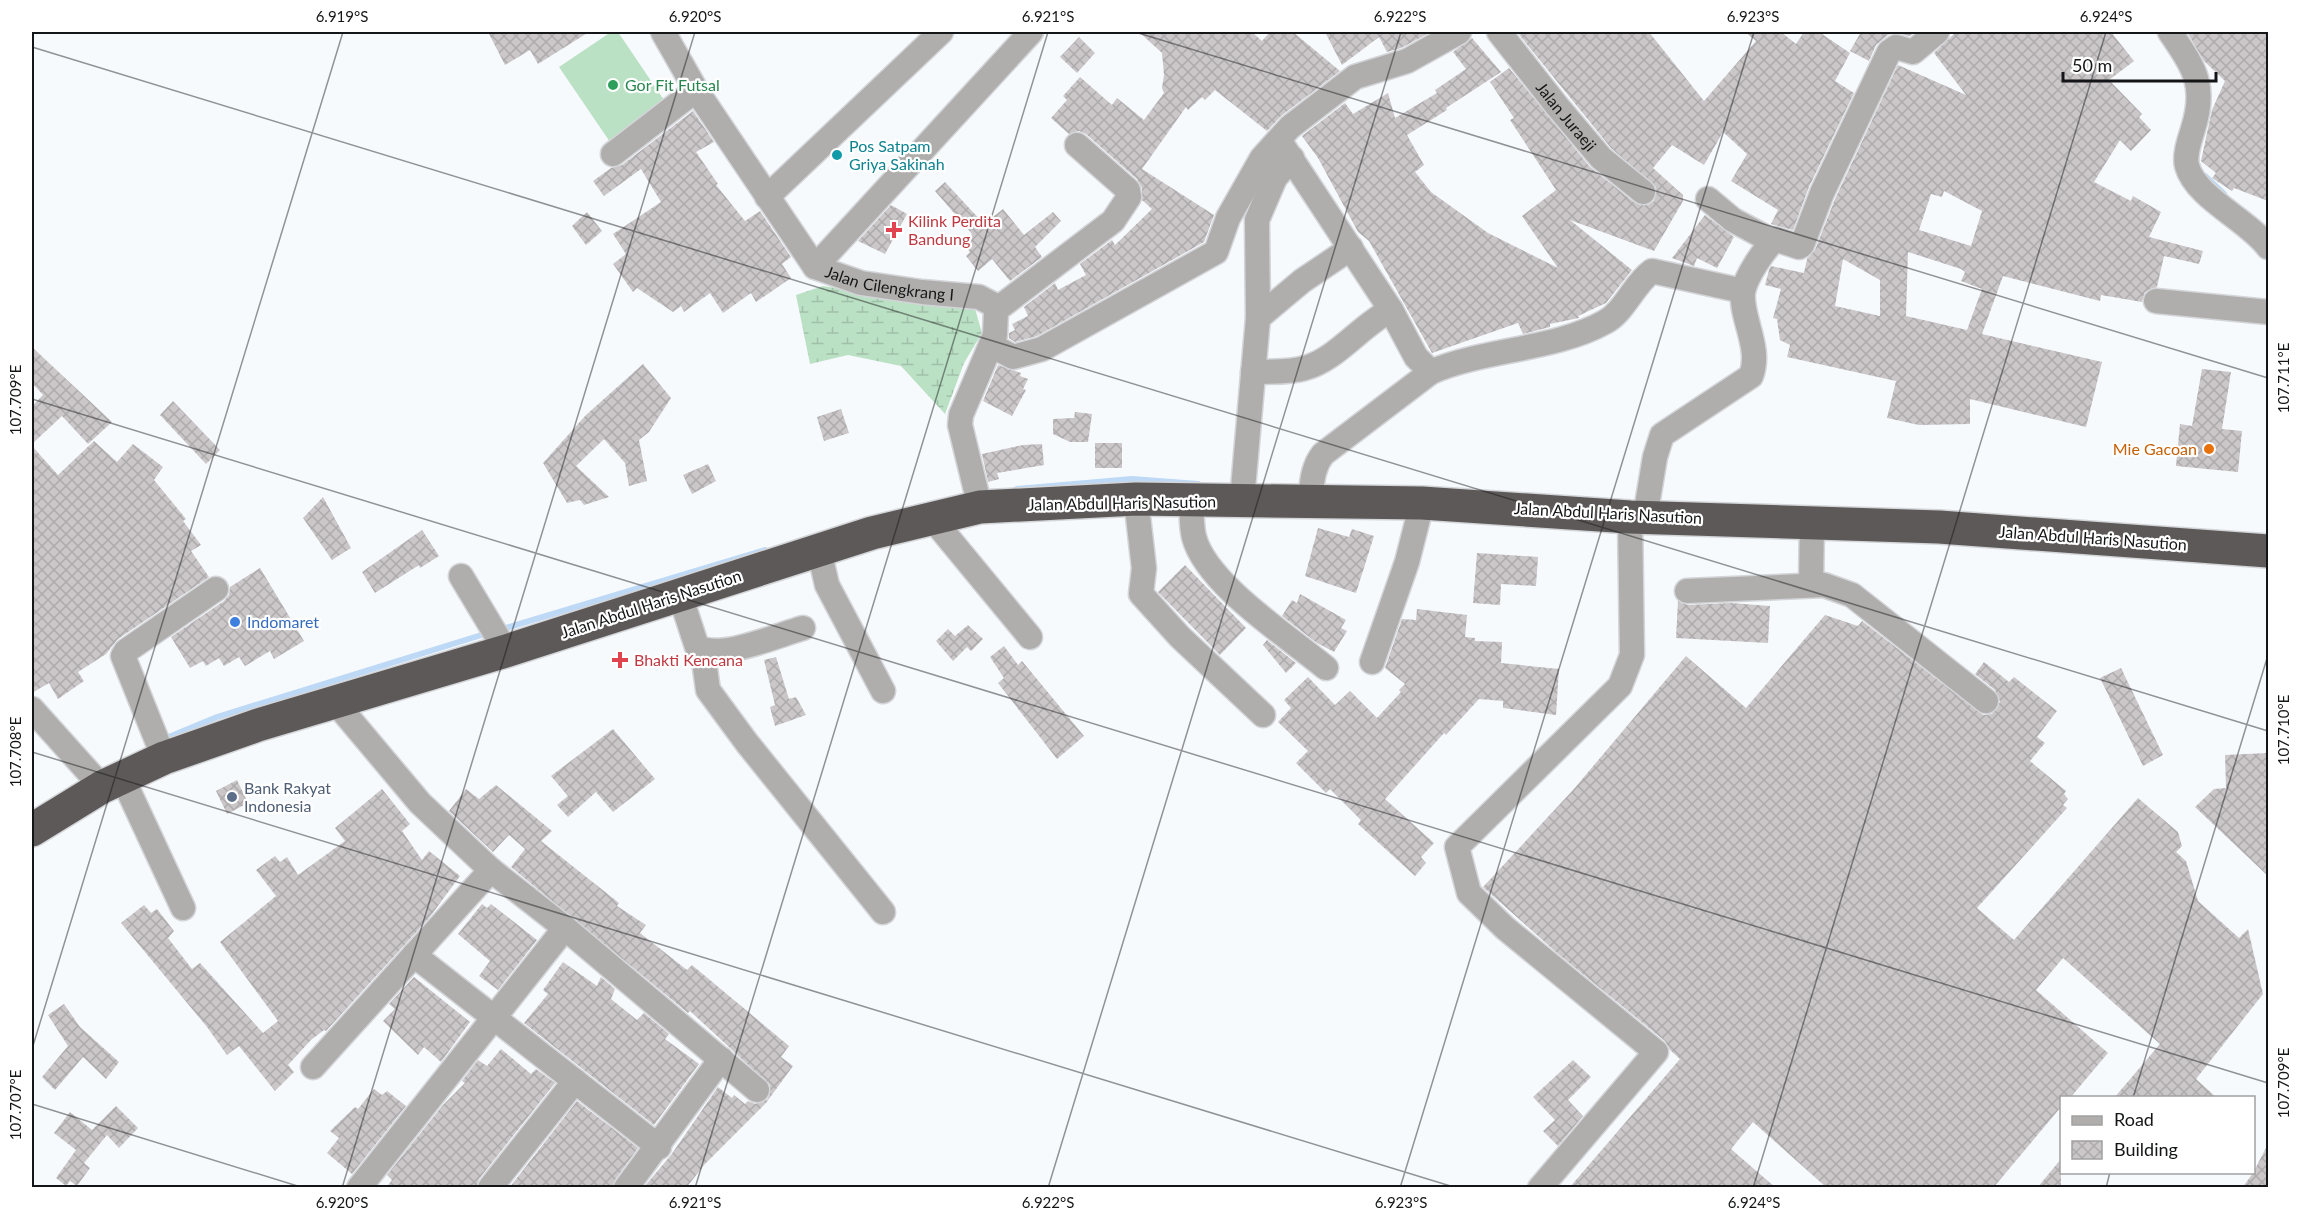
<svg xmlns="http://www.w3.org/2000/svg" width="2300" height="1219" viewBox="0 0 2300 1219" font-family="Lato,sans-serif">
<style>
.wetland{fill:url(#wetland-marsh)}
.pitch{fill:#bbe1c5}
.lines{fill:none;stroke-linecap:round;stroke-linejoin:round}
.stream{stroke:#bdd9f6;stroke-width:6}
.building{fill:url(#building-cross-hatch);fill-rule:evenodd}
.minor-casing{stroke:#d3d5d8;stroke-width:27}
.highway-casing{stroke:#d3d5d8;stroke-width:36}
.minor{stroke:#afaead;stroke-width:24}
.highway{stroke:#5d5958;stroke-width:33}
.ticks{fill:none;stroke:#141516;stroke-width:1.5;stroke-opacity:0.45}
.leisure-dot{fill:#2e9e5b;stroke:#fff;stroke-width:2}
.culture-dot{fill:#0f9aa8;stroke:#fff;stroke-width:2}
.health-dot{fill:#e0444e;stroke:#fff;stroke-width:2}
.food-dot{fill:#e8710a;stroke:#fff;stroke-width:2}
.shop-dot{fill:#3f7fe0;stroke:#fff;stroke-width:2}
.service-dot{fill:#5c6f8a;stroke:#fff;stroke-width:2}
.labels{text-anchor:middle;stroke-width:4.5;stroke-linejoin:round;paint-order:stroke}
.leisure-label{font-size:16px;fill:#27864d;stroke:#fff;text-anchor:start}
.street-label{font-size:16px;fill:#141516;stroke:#fff}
.culture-label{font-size:16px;fill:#0d838f;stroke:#fff;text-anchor:start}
.health-label{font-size:16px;fill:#be3a42;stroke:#fff;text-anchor:start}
.food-label{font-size:16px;fill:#c56008;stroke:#fff;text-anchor:end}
.shop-label{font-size:16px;fill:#366cbe;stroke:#fff;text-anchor:start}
.service-label{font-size:16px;fill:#4e5e75;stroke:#fff;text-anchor:start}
.neatline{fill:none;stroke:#141516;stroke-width:2}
.ticks-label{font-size:15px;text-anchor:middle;fill:#141516}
</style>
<defs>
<pattern id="wetland-marsh" width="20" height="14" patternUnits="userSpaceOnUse" patternTransform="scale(1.5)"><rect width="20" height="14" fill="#bbe1c5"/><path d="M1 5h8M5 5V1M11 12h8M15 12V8" fill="none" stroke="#a0c0a8"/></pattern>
<pattern id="building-cross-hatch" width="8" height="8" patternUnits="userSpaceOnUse" patternTransform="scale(1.5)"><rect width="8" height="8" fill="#cbc7c9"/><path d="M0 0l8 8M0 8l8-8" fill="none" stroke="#adaaac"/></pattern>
</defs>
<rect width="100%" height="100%" fill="#f7fafd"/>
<path class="wetland" d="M823 286 895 298 974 305 982 333 964 363 945 414 901 366 848 355 810 364 796 295Z"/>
<path class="pitch" d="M611 32H618L666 103 610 142 559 67Z"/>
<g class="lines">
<path class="stream" d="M2205 176 2224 194
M1017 489 1132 479 1198 484
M499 630 765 550
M164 739 217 717 488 633"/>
</g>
<path class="building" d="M488 32H589L538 64 530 50 505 65Z
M1139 32H1252L1262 41 1270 32H1293L1340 71 1281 116 1267 131 1215 90 1205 100 1202 97 1188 110 1186 107 1142 169 1214 215 1204 242 1037 336 1015 342 1009 338V333L1015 330 1012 324 1028 316 1024 307 1055 283 1058 290 1086 275 1080 264 1112 240 1115 245 1152 209 1142 200V188L1137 179 1086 134 1079 131 1069 134 1051 118 1067 100 1063 96 1080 77 1112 105 1117 98 1144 120 1164 93 1162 88 1164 75 1162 53Z
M1325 32H1431L1401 48 1387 52 1379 37 1342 65Z
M1517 32H1649L1704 101 1756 41 1745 32H1781L1796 44 1804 32H1819L1850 53 1835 81 1854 93 1809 187 1793 230 1771 224 1778 210 1731 181 1747 154 1723 132 1704 165 1672 145 1653 168 1683 195V201L1654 251 1570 220 1632 270 1606 303 1578 316 1579 318 1550 324V327L1523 334 1518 323 1432 353 1369 241 1358 232 1318 158 1302 136 1345 103 1353 114 1388 93 1395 118 1437 93 1435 90 1466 69 1453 52 1472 38 1501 72 1446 108 1447 110 1407 135 1424 165 1415 172 1431 192 1488 233 1558 268 1522 216 1556 190 1510 120 1514 118 1490 82 1509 68 1590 167 1635 203 1648 205 1654 201 1656 187 1611 148Z
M1861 32H1915L1910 36 1894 33 1888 35 1876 45 1869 61 1850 51Z
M1956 32H2111L2134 61 2109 80 2142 114 2139 117 2151 130 2131 151 2120 140 2094 182 2131 201 2133 196 2161 212 2149 237 2203 251 2199 264 2164 256 2157 287 2145 292 2142 302 2101 295 2100 301 2003 276 1982 334 2102 362 2086 427 1970 399V424L1919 425 1887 418 1896 381 1787 357 1790 345 1780 340 1777 319 1773 318 1781 289 1765 285 1769 270 1771 266 1804 273 1807 259 1815 250 1835 199 1898 65 1966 95 1934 53ZM1944 191 1982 211 1971 246 1919 230 1931 194 1942 197ZM1908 252 1961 269 1965 272 1961 281 1982 289 1967 330 1906 316ZM1843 259 1880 280V316L1835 306Z
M2187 32H2268V201L2234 188 2232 191 2212 178 2216 173 2201 161 2212 110 2225 81 2204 61Z
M1079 37 1095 53 1077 73 1060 57Z
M693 111 714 142 696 152 718 184 716 185 745 221 760 211 791 257 782 264 791 278 756 302 751 293 723 313 710 293 684 312 681 306 673 312 637 288 633 292 613 264 626 254 613 234 661 202 641 169 604 196 593 181 611 168 622 165Z
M945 182 984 224 1003 209 1024 235 1053 212 1061 221 1035 247 1042 257 1010 281 992 259 978 271 966 256 970 252 962 243 972 234 935 191Z
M891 205 907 214 885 254 858 241Z
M587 212 602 231 586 245 572 226Z
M1705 215 1734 237 1717 268 1697 258 1694 266 1672 258Z
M32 347 112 422 88 444 62 416 32 444V406L43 395 32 383Z
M643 364 671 398 649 432 639 440 647 481 629 486 625 463 604 439 576 466 609 497 584 505 580 500 567 503 543 463 586 415Z
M998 365 1021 373 1020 376 1028 379 1023 389 1026 390 1012 416 983 401Z
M2202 369 2231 372 2222 429 2242 431 2238 472 2176 466 2180 424 2192 426Z
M173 401 220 450 206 464 160 415Z
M841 409 849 433 824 441 817 417Z
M1075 412 1092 414 1088 442H1070L1053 434V419L1074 418Z
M94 441 117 462 133 444 163 467 154 480 186 519 183 521 201 545 191 551 209 577 118 639 106 654 78 672 84 681 58 699 49 683 32 693V446L58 475Z
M1095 443H1122V468H1095Z
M1042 444 1044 465 997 473 999 479 988 482 982 454 1023 445Z
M708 464 716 481 692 494 683 475Z
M323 497 351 548 332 560 303 518Z
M1318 528 1349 537 1352 529 1374 536 1356 593 1305 576Z
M422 530 439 556 420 568 419 565 375 593 362 572Z
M1477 553 1538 557 1536 586 1501 584 1500 605 1473 603Z
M1185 565 1246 628 1220 655 1158 592Z
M260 568 304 641 274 659 270 651 245 666 239 657 224 666 219 658 206 666 203 661 190 668 171 637 224 601 229 595 230 587Z
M1300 594 1346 620 1341 628 1347 631 1334 652 1317 643 1282 616 1292 600 1297 603Z
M1678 601 1688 605 1731 603 1770 606 1768 643 1676 638Z
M1417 609 1467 615 1465 637 1475 638V641L1502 642 1501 663 1559 669 1556 715 1503 708V701L1479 699 1446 735 1444 733 1385 799 1434 843 1421 857 1426 863 1415 876 1358 824 1361 820 1330 789 1326 793 1296 763 1308 751 1278 722 1291 708 1284 700 1308 677 1335 705 1350 691 1377 718 1401 692 1399 690 1405 684 1385 668 1402 619 1416 620Z
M1825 615 1858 626 1862 621 1983 715 1992 714 2000 702 1995 690 1975 674 1984 662 2009 682 2014 677 2057 711 2037 737 2045 743 2030 761 2066 791 2064 794 2068 799 2063 805 2067 808 1977 908 2014 940 2138 798 2178 832 2182 846 2176 852 2186 861 2198 901 2239 938 2248 929 2263 994 2196 1079 2217 1098H2114L2160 1044 2063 958 2036 990 2108 1053 2070 1098H2061V1107L1993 1188H1827L1753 1122 1731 1149 1776 1188H1569L1680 1059 1670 1050 1665 1041 1557 953 1483 887 1573 790 1686 656 1746 708Z
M968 625 983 639 971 651 967 647 953 661 936 641 948 629 955 636Z
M1267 640 1296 663 1286 673 1263 645Z
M1004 646 1018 665 1022 661 1084 736 1057 759 998 683 1004 678 990 657Z
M776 657 789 699 796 697 806 715 775 726 770 707 775 705 764 660Z
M2121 668 2163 755 2143 766 2100 678Z
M613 729 655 779 613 812 596 792 568 817 557 805 568 796 551 776Z
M2268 753V876L2195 807 2214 789 2226 788 2225 755Z
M237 780 248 803 227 814 216 791Z
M496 785 552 831 541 841 619 903 617 906 646 925 640 933 687 970 692 965 789 1046 781 1057 793 1066 766 1103 705 1164 686 1188 644 1187 671 1155 718 1087 732 1098 734 1095 745 1104 748 1101 755 1104 768 1099 770 1085 690 1011 688 1013 511 867 525 849 509 835 493 852 449 811 466 789 479 799Z
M382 789 410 824 402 831 422 860 429 851 460 876 429 918 326 1031 324 1030 311 1040 288 1065 294 1072 275 1091 239 1046 227 1055 207 1027 121 923 144 905 151 913 157 909 174 931 168 938 192 969 200 963 263 1033 278 1021 220 942 276 896 256 870 275 856 280 862 287 857 298 875 345 841 335 828Z
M482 904 487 908 491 904 537 940 498 990 479 976 490 961 458 934Z
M563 962 597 986 601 977 615 989 611 999 637 1020 644 1013 669 1034 665 1039 699 1064 654 1125 524 1023 548 994 543 990Z
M414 977 470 1022 441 1062 424 1047 418 1055 383 1021 395 1009 389 1004Z
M64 1004 80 1027 119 1062 106 1079 83 1057 55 1090 42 1077 68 1046 48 1015Z
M501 1049 531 1074 536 1069 555 1083 479 1179 476 1188H386L392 1180 387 1175 443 1105 465 1083 462 1081 478 1060 487 1066Z
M1573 1060 1591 1077 1568 1100 1583 1116 1558 1146 1543 1131 1555 1120 1533 1097Z
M374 1089 382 1095 387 1091 406 1106 352 1174 327 1153 339 1138 330 1131 355 1107 358 1109Z
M577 1101 638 1148 615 1180 612 1188H509Z
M116 1106 138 1128 119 1148 107 1135 84 1163 90 1168 77 1186 70 1181 66 1186 56 1178 76 1150 54 1133 70 1112 92 1130Z
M2268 1144V1188H2242L2253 1173Z
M2061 1159V1188H2037Z"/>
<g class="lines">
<defs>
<g id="minor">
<path id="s1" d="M663 32 696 90 815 267 861 283 922 292 979 297 994 305 996 310 995 335 961 415 960 425 980 507"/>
<path id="s2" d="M1499 32 1557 106 1601 158 1643 192"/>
<path d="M2170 32C2194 68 2207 85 2193 129 2190 139 2184 155 2187 166 2196 198 2248 220 2268 247"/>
<path d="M1283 146 1391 310 1416 357 1431 372"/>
<path d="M613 154 696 90"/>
<path d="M767 197 941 32"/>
<path d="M1708 199 1733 220 1772 241"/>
<path d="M815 267 1031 32"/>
<path d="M2156 301 2268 312"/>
<path d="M996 310 1113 221 1129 197 1128 190 1077 145"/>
<path d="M1258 318 1302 281 1351 248"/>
<path d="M991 345 1013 357 1042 349 1216 252 1228 218 1262 158 1290 127 1355 77 1407 61 1459 32"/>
<path d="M1253 372C1270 371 1289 373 1305 368 1336 360 1361 325 1391 310"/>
<path d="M1136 499 1144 568 1141 594 1180 637 1263 715"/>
<path d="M1191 500C1192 512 1191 525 1194 537 1206 584 1289 637 1326 668"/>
<path d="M1242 500 1258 318 1257 220 1275 178 1292 158"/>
<path d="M1310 501C1312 484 1312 468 1323 454L1431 372C1484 349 1555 350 1605 322 1625 311 1633 285 1652 271L1743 291"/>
<path d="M931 517 1030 637"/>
<path d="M1645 517 1655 457 1662 435 1751 376C1762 348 1740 317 1743 292 1746 276 1764 250 1775 239L1799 247 1802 245 1822 193 1889 52 1896 47 1913 52 1937 32"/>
<path d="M819 550 827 585 883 691"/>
<path d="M461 576 506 651"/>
<path d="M1811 585 1812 522"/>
<path d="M1687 591 1824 585 1852 595 1986 701"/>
<path d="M680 595 697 647C722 660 775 636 803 628"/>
<path d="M707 652 705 668 708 690 747 743 883 912"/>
<path d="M1372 662 1407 562 1422 503"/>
<path d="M336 703 420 803 491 870 565 928 757 1090"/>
<path d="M32 709 102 787"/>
<path d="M164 758 123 656 126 651 216 589"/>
<path d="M123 779 183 908"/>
<path d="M414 955 659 1147"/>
<path d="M313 1067 491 870"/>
<path d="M359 1188 565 928"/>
<path d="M490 1188 575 1081"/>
<path d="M626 1188 721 1059"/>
<path d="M1540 1188 1656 1052 1505 928 1469 893 1457 847 1620 686 1632 655 1630 517"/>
</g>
<path id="highway" d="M32 830 102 787 164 758 258 725 506 651 872 533 980 507 1136 499 1422 503 1630 517 1939 527 2268 551"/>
</defs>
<use href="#minor" class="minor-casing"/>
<use href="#highway" class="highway-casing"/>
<use href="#minor" class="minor"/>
<use href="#highway" class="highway"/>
</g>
<path class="ticks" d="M1135 32 2268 378M32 47 2268 731M32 399 2268 1083M32 752 1457 1188M32 1049 343 32M2133 1098 2268 655M32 1104 304 1188M342 1188 695 32M695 1188 1048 32M1048 1188 1401 32M1400 1188 1754 32M1753 1188 2106 32M2106 1188 2110 1172"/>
<circle class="leisure-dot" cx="613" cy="85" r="6"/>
<circle class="culture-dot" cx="837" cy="155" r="6"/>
<g class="health-dot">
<path d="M891 221h6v6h6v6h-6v6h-6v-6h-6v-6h6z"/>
<path d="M617 651h6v6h6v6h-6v6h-6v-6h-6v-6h6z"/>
</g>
<circle class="food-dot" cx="2209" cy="449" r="6"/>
<circle class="shop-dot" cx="235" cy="622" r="6"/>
<circle class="service-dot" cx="232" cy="797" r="6"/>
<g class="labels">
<g class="leisure-label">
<text x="625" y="91">Gor Fit Futsal</text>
</g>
<g class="street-label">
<text dy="6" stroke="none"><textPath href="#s2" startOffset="108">Jalan Juraeji</textPath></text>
<text dy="6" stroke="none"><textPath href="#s1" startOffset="357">Jalan Cilengkrang I</textPath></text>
<text transform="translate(1122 503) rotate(-1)" y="6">Jalan Abdul Haris Nasution</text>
<text transform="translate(1608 513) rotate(3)" y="6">Jalan Abdul Haris Nasution</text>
<text transform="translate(2093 538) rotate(4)" y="6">Jalan Abdul Haris Nasution</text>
<text transform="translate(651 604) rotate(-18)" y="6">Jalan Abdul Haris Nasution</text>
</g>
<g class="culture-label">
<text x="849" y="152">Pos Satpam<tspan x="849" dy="18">Griya Sakinah</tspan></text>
</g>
<g class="health-label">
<text x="908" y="227">Kilink Perdita<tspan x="908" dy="18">Bandung</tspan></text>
<text x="634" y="666">Bhakti Kencana</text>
</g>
<g class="food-label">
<text x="2197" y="455">Mie Gacoan</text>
</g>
<g class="shop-label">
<text x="247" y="628">Indomaret</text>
</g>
<g class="service-label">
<text x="244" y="794">Bank Rakyat<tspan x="244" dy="18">Indonesia</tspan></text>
</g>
</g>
<rect width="2300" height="1219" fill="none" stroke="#ffffff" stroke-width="66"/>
<rect x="2060" y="1096" width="195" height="78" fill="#ffffff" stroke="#a1a1a2" stroke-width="1.5"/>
<rect x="2072" y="1116" width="30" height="9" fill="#afaead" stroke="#a1a1a2" stroke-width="1.5"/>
<text x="2114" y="1126" font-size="18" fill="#141516">Road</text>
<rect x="2072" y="1141" width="30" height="18" fill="url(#building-cross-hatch)" stroke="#a1a1a2" stroke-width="1.5"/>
<text x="2114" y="1156" font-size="18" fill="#141516">Building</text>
<path d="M2063 72v9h153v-9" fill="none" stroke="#141516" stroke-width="3"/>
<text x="2072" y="72" font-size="18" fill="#141516" stroke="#ffffff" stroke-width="4.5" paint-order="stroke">50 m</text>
<rect x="33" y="33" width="2234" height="1153" class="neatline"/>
<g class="ticks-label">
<text x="342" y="22">6.919°S</text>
<text x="695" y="22">6.920°S</text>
<text x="1048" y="22">6.921°S</text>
<text x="1400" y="22">6.922°S</text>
<text x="1753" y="22">6.923°S</text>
<text x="2106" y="22">6.924°S</text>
<text transform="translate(2284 378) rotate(-90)" y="5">107.711°E</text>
<text transform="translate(16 400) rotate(-90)" y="5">107.709°E</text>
<text transform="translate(2284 730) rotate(-90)" y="5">107.710°E</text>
<text transform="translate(16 752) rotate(-90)" y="5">107.708°E</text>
<text transform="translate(2284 1083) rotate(-90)" y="5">107.709°E</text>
<text transform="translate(16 1105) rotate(-90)" y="5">107.707°E</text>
<text x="342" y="1208">6.920°S</text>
<text x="695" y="1208">6.921°S</text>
<text x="1048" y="1208">6.922°S</text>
<text x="1401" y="1208">6.923°S</text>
<text x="1754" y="1208">6.924°S</text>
</g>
</svg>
